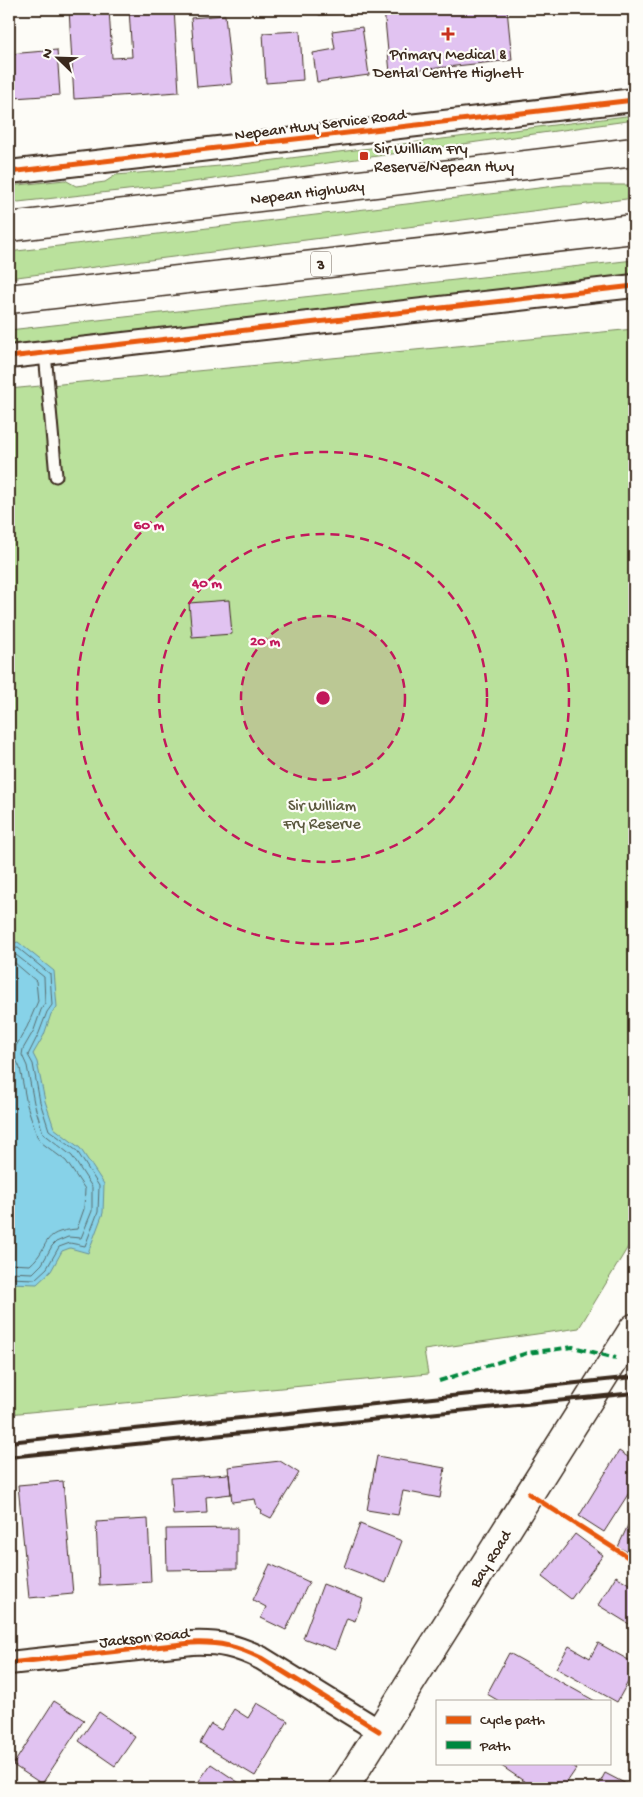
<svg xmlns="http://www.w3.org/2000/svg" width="643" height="1797" viewBox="0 0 643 1797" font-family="'Gochi Hand',sans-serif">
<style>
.green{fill:#bae19c;stroke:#7a865d}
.water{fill:#87d2e8;stroke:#698f97}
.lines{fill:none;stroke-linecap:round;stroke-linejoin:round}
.shore{stroke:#596d6f;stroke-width:1}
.building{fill:#e1c3f1;stroke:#3b2a1e}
.service-casing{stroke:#3b2a1e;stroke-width:15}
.minor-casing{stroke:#3b2a1e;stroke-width:26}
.secondary-casing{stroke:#3b2a1e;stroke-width:31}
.trunk-casing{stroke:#3b2a1e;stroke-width:31}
.service{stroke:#fdfcf7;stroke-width:11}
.minor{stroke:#fdfcf7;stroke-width:22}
.secondary{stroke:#fdfcf7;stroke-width:28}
.trunk{stroke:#fdfcf7;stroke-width:28}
.rail{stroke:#3b2a1e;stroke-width:4}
.quiet{stroke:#00873e;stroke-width:4;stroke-dasharray:8 4;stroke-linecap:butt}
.cycleway-casing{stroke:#fdfcf7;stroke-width:8}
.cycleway{stroke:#e8590c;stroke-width:5}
.ring{fill:none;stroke:#c2185b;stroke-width:2.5;stroke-dasharray:9 6}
.poi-dot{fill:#c8321e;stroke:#fdfcf7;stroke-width:2}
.labels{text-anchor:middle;stroke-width:4.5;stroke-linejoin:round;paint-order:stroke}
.shield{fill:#fdfcf7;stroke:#75695f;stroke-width:1}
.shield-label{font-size:15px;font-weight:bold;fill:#3b2a1e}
.poi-label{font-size:16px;fill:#3b2a1e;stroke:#fdfcf7}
.street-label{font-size:16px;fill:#3b2a1e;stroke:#fdfcf7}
.park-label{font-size:16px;fill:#5b583e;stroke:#fdfcf7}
.centre{fill:#c2185b;stroke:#fdfcf7;stroke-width:2.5}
.ring-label{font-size:15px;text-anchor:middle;font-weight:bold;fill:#c2185b;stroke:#fdfcf7;stroke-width:4.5;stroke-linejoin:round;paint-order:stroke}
</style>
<rect width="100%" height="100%" fill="#fdfcf7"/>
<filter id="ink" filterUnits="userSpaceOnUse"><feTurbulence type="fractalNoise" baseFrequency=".02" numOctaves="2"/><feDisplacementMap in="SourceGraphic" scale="10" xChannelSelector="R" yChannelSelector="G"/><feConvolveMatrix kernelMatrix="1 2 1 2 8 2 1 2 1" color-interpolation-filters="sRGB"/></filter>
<g filter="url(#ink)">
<path class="green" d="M634 115V120L164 186 9 203V186L65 180 76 186 105 182 116 175 243 164Z
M564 185H634V198L9 278V252Z
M634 260V277L9 347V330Z
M634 329V1237L579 1328 424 1350 428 1374 9 1414V389Z"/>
<path class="water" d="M18 942 54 971 57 1007 51 1014 44 1035 33 1054 37 1062 45 1101 54 1128 80 1148 104 1184 103 1213 88 1253 70 1248 62 1251 51 1271 37 1284 9 1283V1116L10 1112 9 1108V944Z"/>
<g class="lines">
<path class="shore" d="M9 949 18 948 50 974 52 1005 47 1012 39 1033 28 1055 33 1064 40 1102 49 1130 77 1151 99 1186 98 1212 85 1246 70 1243 59 1247 47 1268 35 1279 9 1278
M9 955H16L44 977 45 1003 41 1010 34 1030 23 1049 22 1055 27 1066 34 1103 43 1133 72 1156 92 1187V1211L81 1238 68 1237 56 1242 52 1246 42 1264 33 1273 9 1272
M9 963H15L36 981 38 1001 27 1027 16 1046 15 1057 20 1068 27 1105 37 1136 42 1143 66 1161 85 1189 84 1209 77 1229C38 1232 52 1246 30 1265L9 1264"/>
</g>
<path class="building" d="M69 9H109L112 58 132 57 129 9H174L179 92 74 99Z
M318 9H360L361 12 319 15Z
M384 9H507L512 60 390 73Z
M225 15 232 84 197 87 191 18Z
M362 27 369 75 317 82 313 53 335 49 332 31Z
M300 31 303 80 266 83 263 33Z
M57 50 60 95 13 98 9 54Z
M229 600 232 634 192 637 189 603Z
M619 1451 634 1461V1485L604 1532 579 1516Z
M377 1456 445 1468 440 1498 403 1491 398 1515 367 1510Z
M280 1461 299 1473 271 1518 261 1513 262 1510 257 1507 255 1499 232 1502 228 1467Z
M229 1474 231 1494 206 1497 207 1513 173 1515 171 1478Z
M63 1481 73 1594 29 1598 18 1485Z
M634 1512V1555L618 1547Z
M148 1519 151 1582 99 1585 96 1522Z
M360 1524 402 1541 386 1583 344 1567Z
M237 1528V1569L167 1570 166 1529Z
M575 1534 603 1555 571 1599 542 1577Z
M9 1548 13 1597H9Z
M270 1564 309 1582 286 1630 261 1618 266 1607 253 1600Z
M616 1576 634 1587V1627L598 1605Z
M323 1584 363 1599 355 1621 347 1618 335 1650 303 1638Z
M598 1643 634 1663V1671L617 1702 556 1668 569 1646 590 1658Z
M509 1653 595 1701H499L487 1694Z
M54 1701 84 1720 42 1784 13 1765Z
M257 1703 288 1721 255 1776 200 1743 211 1724 221 1730 234 1709 248 1718Z
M99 1712 135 1737 115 1766 79 1741Z
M497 1763H568L576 1769 563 1788H534Z
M211 1764 247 1788H206L207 1787 199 1781Z
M605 1773 634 1788H597Z"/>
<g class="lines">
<defs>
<path id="service" d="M45 353 56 476"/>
<path id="minor" d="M9 172 634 100
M9 357 634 286
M9 1663 192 1643C220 1642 236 1646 261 1658L379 1731"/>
<path id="secondary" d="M344 1788 634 1328"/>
<path id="trunk" d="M9 227 634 152
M9 299 634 229"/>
</defs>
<use href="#service" class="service-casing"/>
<use href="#minor" class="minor-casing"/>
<use href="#secondary" class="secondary-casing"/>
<use href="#trunk" class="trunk-casing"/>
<use href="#service" class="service"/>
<use href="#minor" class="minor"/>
<use href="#secondary" class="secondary"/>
<use href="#trunk" class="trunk"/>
<path class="rail" d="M9 1442 634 1377
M9 1457 634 1393"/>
<path class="quiet" d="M439 1381 527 1353 573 1347 616 1358"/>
<defs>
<path id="cycleway" d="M9 172 634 100
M9 357 634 286
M529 1494 634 1561
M9 1663 192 1643C220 1642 236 1646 261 1658L379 1731"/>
</defs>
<use href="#cycleway" class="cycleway-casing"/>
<use href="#cycleway" class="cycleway"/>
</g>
</g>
<circle cx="323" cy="698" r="82" fill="#c2185b" fill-opacity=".12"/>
<g class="ring">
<circle cx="323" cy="698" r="82"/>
<circle cx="323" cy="698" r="164"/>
<circle cx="323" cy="698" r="246"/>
</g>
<g class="poi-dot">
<path d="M445.5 26.5h5v5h5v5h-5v5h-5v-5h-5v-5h5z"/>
<rect x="359" y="151" width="10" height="10" rx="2.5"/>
</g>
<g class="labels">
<rect class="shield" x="311" y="251.5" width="20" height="25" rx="4"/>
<g class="shield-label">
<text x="321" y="269">3</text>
</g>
<g class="poi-label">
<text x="448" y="59">Primary Medical &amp;<tspan x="448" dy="18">Dental Centre Highett</tspan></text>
<text x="374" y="153" text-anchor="start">Sir William Fry<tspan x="374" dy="18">Reserve/Nepean Hwy</tspan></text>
</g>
<g class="street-label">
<text transform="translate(320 123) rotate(-7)" y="6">Nepean Hwy Service Road</text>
<text transform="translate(307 191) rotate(-7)" y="6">Nepean Highway</text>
<text transform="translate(489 1558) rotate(-58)" y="6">Bay Road</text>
<text transform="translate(144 1636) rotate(-6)" y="6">Jackson Road</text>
</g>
<g class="park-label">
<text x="322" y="810">Sir William<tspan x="322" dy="18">Fry Reserve</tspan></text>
</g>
</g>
<circle cx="323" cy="698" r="8" class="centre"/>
<g class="ring-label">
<text x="149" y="529">60 m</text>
<text x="207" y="587">40 m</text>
<text x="265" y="645">20 m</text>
</g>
<rect width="643" height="1797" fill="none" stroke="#fdfcf7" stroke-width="30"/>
<rect x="15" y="15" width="613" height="1767" fill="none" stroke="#3b2a1e" stroke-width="2" filter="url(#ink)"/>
<rect x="436" y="1700" width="175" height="65" fill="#fdfcf7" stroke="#afa8a0"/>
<rect x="446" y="1716" width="25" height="8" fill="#e8590c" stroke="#afa8a0"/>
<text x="480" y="1724" font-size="15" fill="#3b2a1e">Cycle path</text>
<rect x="446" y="1741" width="25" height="8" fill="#00873e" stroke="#afa8a0"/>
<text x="480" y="1750" font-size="15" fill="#3b2a1e">Path</text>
<g transform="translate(58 58) rotate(293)" stroke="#fdfcf7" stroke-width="4" paint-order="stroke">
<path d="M0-4L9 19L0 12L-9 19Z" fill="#3b2a1e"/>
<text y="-8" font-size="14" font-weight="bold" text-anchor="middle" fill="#3b2a1e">N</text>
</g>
</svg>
